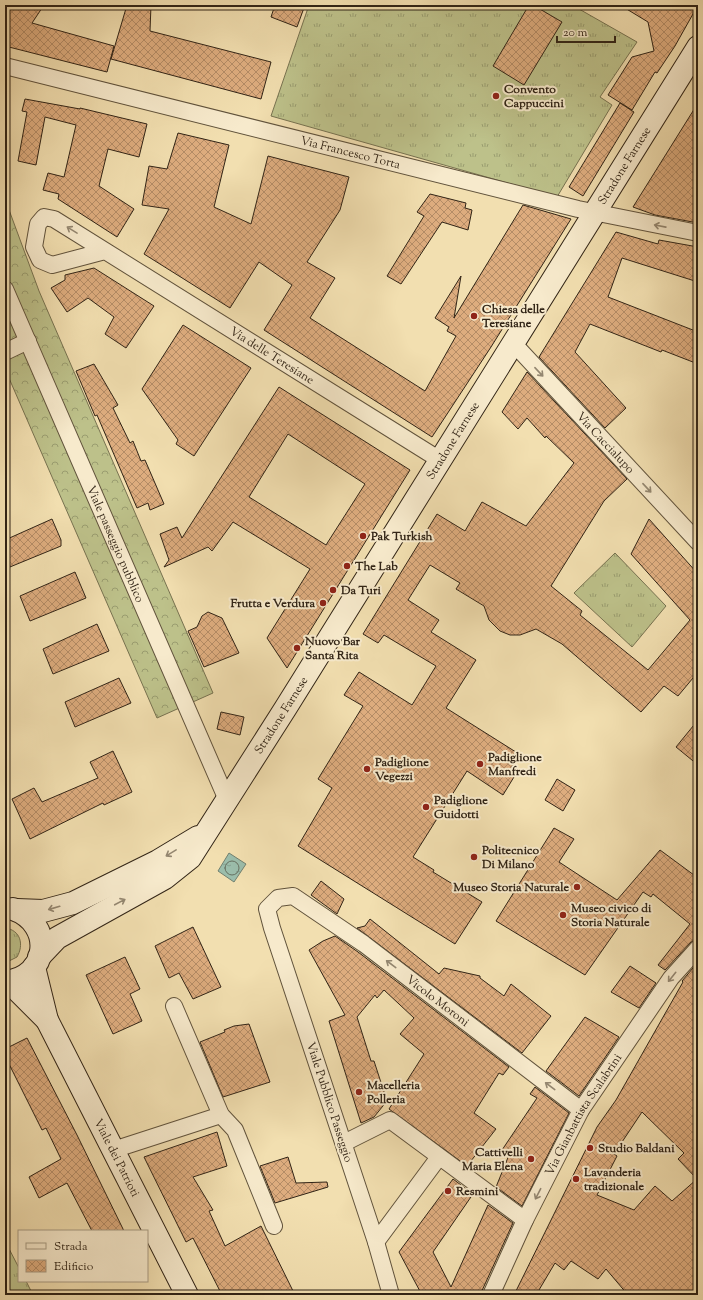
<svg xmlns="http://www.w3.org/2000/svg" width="703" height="1300" viewBox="0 0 703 1300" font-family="'Sorts Mill Goudy',serif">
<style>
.grass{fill:url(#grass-tufts);stroke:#777250}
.forest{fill:url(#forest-crowns);stroke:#777250}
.water{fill:url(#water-ripples);stroke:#71806f}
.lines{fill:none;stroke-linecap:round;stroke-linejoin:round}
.shore{stroke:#667060;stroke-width:1}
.building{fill:url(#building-cross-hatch);stroke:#312416;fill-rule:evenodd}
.street-casing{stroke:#61533c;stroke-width:18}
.secondary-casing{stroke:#312416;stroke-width:24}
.street{stroke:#f7eacc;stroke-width:16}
.secondary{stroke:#f7eacc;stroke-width:22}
.oneway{stroke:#948771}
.poi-dot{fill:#8f2418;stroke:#f7eacc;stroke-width:1.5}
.labels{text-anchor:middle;stroke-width:4;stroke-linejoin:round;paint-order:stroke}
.poi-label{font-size:12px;font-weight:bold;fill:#312416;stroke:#f7eacc;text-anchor:start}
.street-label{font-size:12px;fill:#312416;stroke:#f7eacc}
</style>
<defs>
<pattern id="grass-tufts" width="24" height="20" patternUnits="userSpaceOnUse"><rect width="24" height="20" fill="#bdc18a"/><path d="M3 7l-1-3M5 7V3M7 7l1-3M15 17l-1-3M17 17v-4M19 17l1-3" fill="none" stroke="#9a9d70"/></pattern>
<pattern id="forest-crowns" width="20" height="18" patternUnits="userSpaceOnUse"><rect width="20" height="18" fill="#bdc18a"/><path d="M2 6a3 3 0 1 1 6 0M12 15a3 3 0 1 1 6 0" fill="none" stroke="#9a9d70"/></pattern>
<pattern id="water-ripples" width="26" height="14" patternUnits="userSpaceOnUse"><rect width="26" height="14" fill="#9bbdab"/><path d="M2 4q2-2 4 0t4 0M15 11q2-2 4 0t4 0" fill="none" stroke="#86a292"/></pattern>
<pattern id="building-cross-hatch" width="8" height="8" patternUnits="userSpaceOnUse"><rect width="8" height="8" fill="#ddac7e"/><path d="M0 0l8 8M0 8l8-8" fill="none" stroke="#b48c66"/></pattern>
</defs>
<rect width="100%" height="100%" fill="#f2dfb0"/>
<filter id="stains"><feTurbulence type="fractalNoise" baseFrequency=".005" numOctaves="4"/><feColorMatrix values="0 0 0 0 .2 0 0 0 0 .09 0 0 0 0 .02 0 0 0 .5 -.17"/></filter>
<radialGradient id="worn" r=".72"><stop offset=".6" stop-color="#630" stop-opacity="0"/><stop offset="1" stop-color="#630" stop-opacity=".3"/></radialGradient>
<path class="grass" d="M309 5H572L637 42 600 97 612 105 557 197 271 116Z
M615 553 666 606 632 647 574 593Z
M5 928C21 930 24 945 17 957L5 963Z
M5 1241 19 1268V1281H26L33 1295H5Z"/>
<path class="forest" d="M5 199 39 291 213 693 157 718 5 369Z"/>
<path class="water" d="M229 853 246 864 234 882 218 871Z"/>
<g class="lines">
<path class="shore" d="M225 868a7 7 0 1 1 14 0a7 7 0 1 1-14 0Z"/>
</g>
<path class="building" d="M11 5H44L32 23 114 46 107 72 5 46V16Z
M127 5H151L150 31 271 62 261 99 111 59Z
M275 5H305L297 27 271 17Z
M529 5H533L562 22 524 85 493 66Z
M620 5H698L675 46 657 73 655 72 632 110 608 95 632 57 654 51 648 22Z
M25 99 80 109V108L147 124 139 157 108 149 99 186 134 209 117 237 58 199 59 194 43 190 48 173 64 177 76 125 45 117 36 165 18 161 27 112 22 111Z
M620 103 634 112 583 196 569 187Z
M698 103V223L655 215 633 207Z
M178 133 229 145 214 207 251 224 268 156 349 177 340 210 307 262 335 278 310 318 425 391 456 336 447 331 449 327 435 318 461 276 454 318 523 205 571 219 491 347 432 437 264 330 292 285 259 262 230 308 144 254 169 209 142 205 149 166 167 169Z
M430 194 466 203 465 208 472 210 468 230 442 222 401 284 387 276 424 216 417 212Z
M616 232 658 244 659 240 698 247V282L622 258 608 297 698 332V364L662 350 661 352 590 324 575 352 626 408 605 428 539 357Z
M94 268 154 306 126 348 105 334 114 317 88 298 67 312 51 288 65 280V275Z
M183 325 251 368 194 456 176 444 178 440 142 389Z
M94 364 118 405 113 408 130 443 133 441 141 461 145 460 164 504 150 510 148 503 137 508 97 415 95 416 76 371Z
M527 372 627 479 604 501 551 586 582 611 580 615 648 670 690 620 631 554 649 519 698 574V672L678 696 664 686 641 712 562 644 536 629 520 635H510L500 631 489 620 484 606 456 589 460 583 430 565 408 600 439 620 431 632 476 660 446 708 519 754 511 768 517 772 503 795 467 771 413 857 434 870 433 872 482 902 455 944 298 846 332 788 318 779 363 706 344 695 359 672 412 705 436 666 384 635 378 643 363 634 437 514 465 531 482 502 526 526 574 463 546 436 545 438 527 418 518 429 502 412Z
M279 387 410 470 287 668 267 638 310 569 233 522 212 551 208 547 164 567 169 560 160 534 177 527 182 538ZM288 434 365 484 326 545 249 497Z
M52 519 61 540V546L5 569V540Z
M75 572 86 598 30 621 20 596Z
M208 612 222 618 239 653 204 667 188 631 197 627 202 616Z
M97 624 109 651 53 674 43 649Z
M119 678 131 703 75 727 65 702Z
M221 712 244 717 240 735 217 729Z
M698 720V765L676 747Z
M113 751 132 792 104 805 103 803 30 839 12 799 34 788 42 802 98 778 90 762Z
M557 779 575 790 563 811 545 800Z
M554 828 574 839 559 862 617 900 660 850 698 878V939L691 942 665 970 658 965 690 924 653 894 651 897 643 892 585 975 496 921Z
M321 881 344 899 337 914 311 895Z
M370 919 439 974 444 968 480 976V978L504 996 511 984 551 1016 522 1053 357 928 365 926Z
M193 927 221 987 193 999 179 973 169 978 155 946Z
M335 936 358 952 509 1067 503 1075 499 1073 474 1113 496 1129 467 1166 389 1109 424 1054 400 1034 414 1018 384 990 377 998 375 995 357 1017 371 1061H374L387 1101 374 1117 361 1123 329 1021 345 1015 309 950 323 941Z
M125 957 140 989 130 994 142 1021 113 1034 86 975Z
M698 962V1295H628L606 1269 598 1279 571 1261 564 1270 555 1263 536 1295H514L597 1127 616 1100 683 982 682 981ZM642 1112 684 1153 678 1159 697 1179 672 1201 655 1186 634 1210 597 1195 617 1156 614 1154Z
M630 966 656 983 639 1008 611 992Z
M585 1017 619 1037 579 1096 546 1071Z
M249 1024 270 1082 223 1097 200 1042 225 1032 224 1030 234 1026Z
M27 1038 77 1135 124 1231H92L67 1183 39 1198 29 1177 61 1159 46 1128 42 1130 5 1056V1049Z
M535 1087 569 1113 522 1206 496 1187 509 1155 502 1150 537 1098 530 1094Z
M217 1132 227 1166 193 1177 213 1210 209 1211 225 1246 261 1226 295 1295H222L193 1238 186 1242 144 1157Z
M288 1157 296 1183 327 1182 328 1187 275 1203 260 1166Z
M453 1179 473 1194 433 1252 451 1287 488 1205 513 1223 480 1295H422L399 1252Z"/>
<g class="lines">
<defs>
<g id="street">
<path id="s1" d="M5 66 578 209 698 233"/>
<path id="s2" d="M105 251 52 265 40 260 34 247 38 224 44 217 54 219 440 460"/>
<path id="s3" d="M5 289 227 800"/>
<path id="s4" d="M513 343 698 542"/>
<path d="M5 352 28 341"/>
<path d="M174 1006 221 1115 235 1130 274 1226"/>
<path d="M344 1143 390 1120 525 1220"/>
<path d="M113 1150 221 1115"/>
<path d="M376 1242 439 1157"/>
<path id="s5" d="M391 1295 376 1242 272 928 267 909 278 898 293 896 364 944 581 1110"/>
<path id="s6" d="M491 1295 525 1220 581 1110 671 978 698 948"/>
</g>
<g id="secondary">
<path d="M17 910 43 911 73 903 158 861 198 837"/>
<path id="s7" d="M39 957 57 938 165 878 190 858 285 709 698 47"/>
<path id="s8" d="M34 967 47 1020 187 1295"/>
<path d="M8 981 47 1020"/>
<path d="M5 982C49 978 55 924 13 909"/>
</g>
</defs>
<use href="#street" class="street-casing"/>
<use href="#secondary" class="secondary-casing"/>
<use href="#street" class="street"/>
<use href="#secondary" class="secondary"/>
</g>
<defs><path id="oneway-shaft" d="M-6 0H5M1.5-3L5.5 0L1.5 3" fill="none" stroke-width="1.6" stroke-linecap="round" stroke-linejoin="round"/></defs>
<g class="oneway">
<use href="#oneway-shaft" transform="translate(660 226) rotate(-169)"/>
<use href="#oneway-shaft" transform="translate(72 230) rotate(-148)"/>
<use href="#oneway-shaft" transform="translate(539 372) rotate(47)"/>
<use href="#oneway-shaft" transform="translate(647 488) rotate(47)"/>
<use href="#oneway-shaft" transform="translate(171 853) rotate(149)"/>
<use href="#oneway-shaft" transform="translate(120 902) rotate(-28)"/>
<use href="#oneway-shaft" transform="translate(54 908) rotate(164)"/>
<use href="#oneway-shaft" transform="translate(391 964) rotate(-143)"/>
<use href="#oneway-shaft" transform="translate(672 977) rotate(129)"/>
<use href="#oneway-shaft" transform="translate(550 1086) rotate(-143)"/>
<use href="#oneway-shaft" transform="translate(538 1194) rotate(117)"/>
</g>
<g class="poi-dot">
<circle cx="496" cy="96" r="4"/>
<circle cx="474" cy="316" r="4"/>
<circle cx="363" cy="536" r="4"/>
<circle cx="347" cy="566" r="4"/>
<circle cx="333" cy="590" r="4"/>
<circle cx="323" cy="603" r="4"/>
<circle cx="297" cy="648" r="4"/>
<circle cx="480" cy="764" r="4"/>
<circle cx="367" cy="769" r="4"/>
<circle cx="426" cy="807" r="4"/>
<circle cx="474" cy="857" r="4"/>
<circle cx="577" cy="887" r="4"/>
<circle cx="563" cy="915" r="4"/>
<circle cx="359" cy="1092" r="4"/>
<circle cx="590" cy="1148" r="4"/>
<circle cx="531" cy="1159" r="4"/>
<circle cx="576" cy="1179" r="4"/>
<circle cx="448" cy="1191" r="4"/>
</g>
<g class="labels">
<g class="poi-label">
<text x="504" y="93">Convento<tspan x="504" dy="14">Cappuccini</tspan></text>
<text x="482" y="313">Chiesa delle<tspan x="482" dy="14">Teresiane</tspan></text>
<text x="371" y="540">Pak Turkish</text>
<text x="355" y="570">The Lab</text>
<text x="341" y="594">Da Turi</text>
<text x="315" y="607" text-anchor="end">Frutta e Verdura</text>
<text x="305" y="645">Nuovo Bar<tspan x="305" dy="14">Santa Rita</tspan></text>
<text x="488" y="761">Padiglione<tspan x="488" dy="14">Manfredi</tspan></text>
<text x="375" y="766">Padiglione<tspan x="375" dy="14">Vegezzi</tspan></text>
<text x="434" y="804">Padiglione<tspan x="434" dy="14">Guidotti</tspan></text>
<text x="482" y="854">Politecnico<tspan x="482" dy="14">Di Milano</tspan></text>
<text x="569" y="891" text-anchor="end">Museo Storia Naturale</text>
<text x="571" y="912">Museo civico di<tspan x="571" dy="14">Storia Naturale</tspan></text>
<text x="367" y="1089">Macelleria<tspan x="367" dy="14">Polleria</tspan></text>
<text x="598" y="1152">Studio Baldani</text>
<text x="523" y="1156" text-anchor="end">Cattivelli<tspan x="523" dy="14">Maria Elena</tspan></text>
<text x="584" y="1176">Lavanderia<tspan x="584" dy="14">tradizionale</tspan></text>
<text x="456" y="1195">Resmini</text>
</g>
<g class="street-label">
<text dy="4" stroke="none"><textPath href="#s1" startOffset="356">Via Francesco Torta</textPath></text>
<text dy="4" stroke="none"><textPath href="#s7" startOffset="999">Stradone Farnese</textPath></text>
<text dy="4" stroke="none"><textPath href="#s2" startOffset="382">Via delle Teresiane</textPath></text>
<text dy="4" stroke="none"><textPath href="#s7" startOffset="675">Stradone Farnese</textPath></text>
<text dy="4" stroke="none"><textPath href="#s4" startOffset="136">Via Caccialupo</textPath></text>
<text dy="4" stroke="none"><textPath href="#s3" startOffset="278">Viale passeggio pubblico</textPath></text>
<text dy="4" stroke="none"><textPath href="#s7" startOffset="351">Stradone Farnese</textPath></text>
<text dy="4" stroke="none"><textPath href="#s5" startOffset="615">Vicolo Moroni</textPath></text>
<text transform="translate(330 1102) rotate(72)" y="4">Viale Pubblico Passeggio</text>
<text dy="4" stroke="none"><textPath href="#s6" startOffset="203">Via Gianbattista Scalabrini</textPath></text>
<text dy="4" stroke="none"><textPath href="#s8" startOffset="209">Viale dei Patrioti</textPath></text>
</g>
</g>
<rect width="703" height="1300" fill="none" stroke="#f2dfb0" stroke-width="20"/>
<rect x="6" y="6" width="691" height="1288" fill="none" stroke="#312416" stroke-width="2"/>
<rect x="10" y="10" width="683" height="1280" fill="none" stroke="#312416"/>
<rect x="18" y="1230" width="130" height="52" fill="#f7eacc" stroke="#a89b83"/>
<rect x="26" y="1243" width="20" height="6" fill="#f7eacc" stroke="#a89b83"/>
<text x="54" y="1250" font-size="12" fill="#312416">Strada</text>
<rect x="26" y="1260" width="20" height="12" fill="url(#building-cross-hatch)" stroke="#a89b83"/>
<text x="54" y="1270" font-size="12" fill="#312416">Edificio</text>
<path d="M557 36v6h58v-6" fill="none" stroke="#312416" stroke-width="2"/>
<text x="563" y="36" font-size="12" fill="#312416" stroke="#f7eacc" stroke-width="3" paint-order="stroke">20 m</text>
<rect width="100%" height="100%" filter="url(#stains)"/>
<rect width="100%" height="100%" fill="url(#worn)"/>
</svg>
